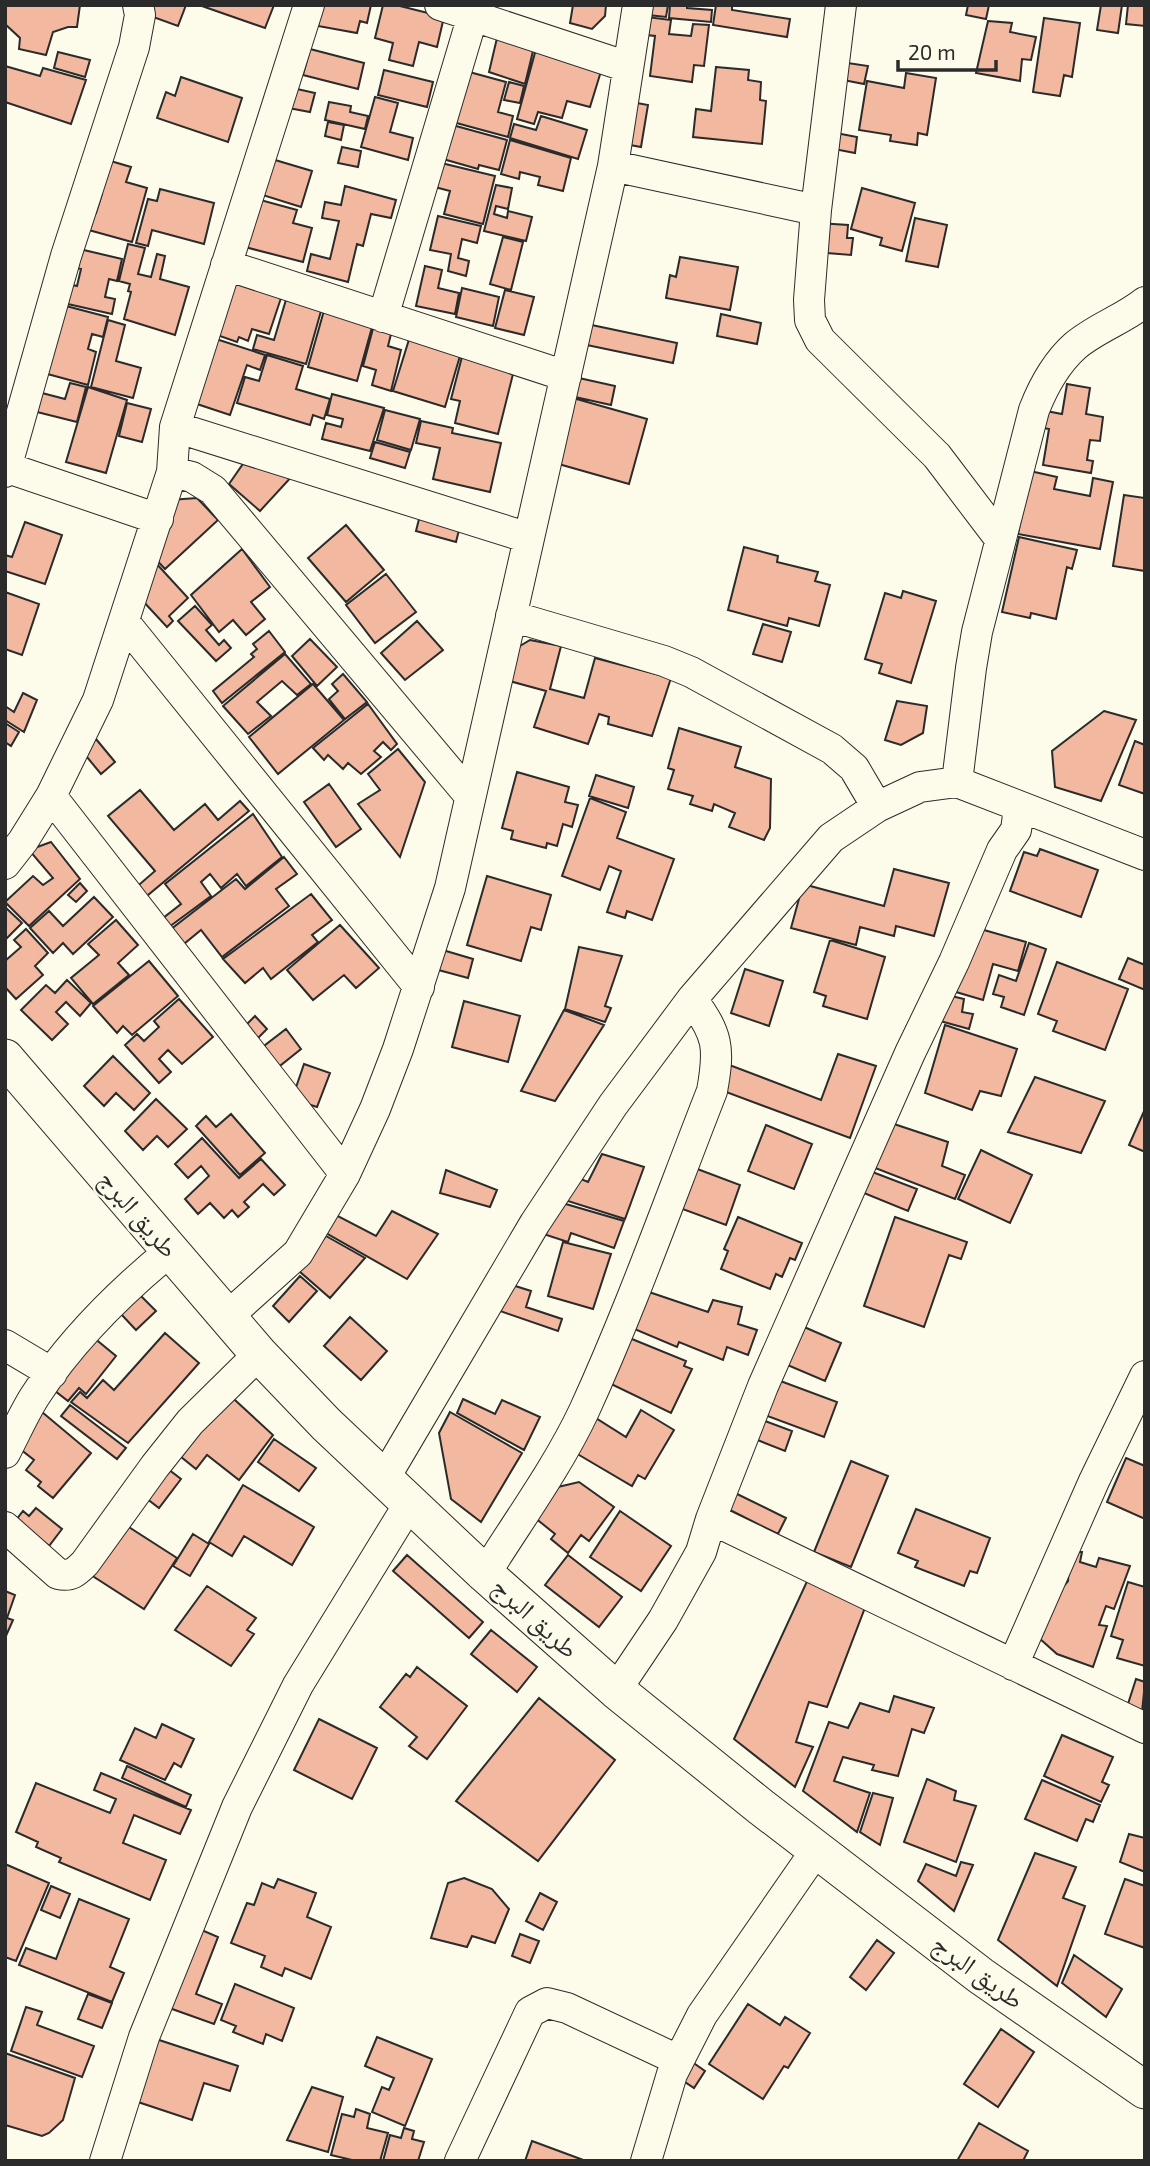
<svg xmlns="http://www.w3.org/2000/svg" width="1150" height="2166" viewBox="0 0 1150 2166" font-family="'Exo 2','Noto Naskh Arabic',sans-serif">
<style>
.building{fill:#f2b8a0;stroke:#2b2b2b;stroke-width:2}
.lines{fill:none;stroke-linecap:round;stroke-linejoin:round}
.minor-casing{stroke:#2b2b2b;stroke-width:32}
.tertiary-casing{stroke:#2b2b2b;stroke-width:39}
.minor{stroke:#fdfbea;stroke-width:30}
.tertiary{stroke:#fdfbea;stroke-width:37}
.labels{text-anchor:middle;stroke-width:5;stroke-linejoin:round;paint-order:stroke}
.street-label{font-size:26px;fill:#2b2b2b;stroke:#fdfbea}
</style>
<rect width="100%" height="100%" fill="#fdfbea"/>
<path class="building" d="M5 5H80L77 27H68L53 32 46 55 19 49 20 38 5 24Z
M145 5H186L178 26 142 13Z
M199 5H274L265 28Z
M322 5H371L367 23 360 21 357 33 318 26Z
M383 5H396L444 17 437 47 419 42 413 66 389 60 393 43 375 38Z
M573 5H606L605 16 592 29 570 23Z
M640 5H668L666 17 639 14Z
M670 5H687V8L712 10 711 22 669 18Z
M716 5H732V10L790 19 787 37 713 25Z
M968 5H989L986 19 966 15Z
M1101 5H1122L1118 33 1097 30Z
M1128 5H1145V26L1126 24Z
M639 16 671 20 669 34 691 36 693 24 709 25 704 66 694 65 692 82 650 76 655 36 637 34Z
M1044 18 1080 23 1072 77 1064 75 1060 96 1033 92Z
M988 21 1012 23 1010 32 1036 37 1031 60 1022 59 1020 81 976 73Z
M497 38 534 47 525 84 489 72Z
M310 49 364 63 358 89 303 75Z
M536 49 602 68 590 107 567 101 562 118 538 112 534 124 517 119Z
M58 52 90 60 85 77 54 68Z
M841 62 868 66 864 84 838 79Z
M5 66 40 76 43 68 86 80 71 124 5 102Z
M716 67 749 70 748 80 761 82 760 100 766 101 762 144 693 137 696 109 711 111Z
M384 70 433 82 427 107 378 95Z
M462 70 506 82 498 112 513 116 508 137 449 121Z
M906 73 936 78 927 135 918 133 917 145 890 141 891 135 859 130 867 81 904 88Z
M181 77 242 98 228 142 157 118 166 92 175 96Z
M509 82 524 86 520 103 504 100Z
M288 87 315 93 310 112 283 107Z
M375 97 398 103 390 132 413 138 408 160 361 147Z
M626 101 648 105 641 147 619 143Z
M329 102 351 106 350 112 368 116 365 129 325 120Z
M541 116 587 130 578 159 510 138 514 124 536 130Z
M328 122 344 125 341 140 325 136Z
M445 123 507 140 499 170 479 165 478 169 436 157Z
M836 133 857 137 855 153 834 149Z
M510 140 571 158 563 191 538 185 540 177 520 172 519 179 501 174Z
M342 147 361 151 358 167 338 163Z
M90 155 131 167 126 182 147 188 132 242 85 229 89 211 96 213 102 194 81 188Z
M265 157 312 171 301 207 253 192Z
M433 161 495 176 483 224 444 214 450 191 427 185Z
M496 185 512 188 508 209 496 206 494 214 507 218 508 211 532 217 526 241 484 231Z
M345 186 396 200 391 218 371 214 363 246 357 244 348 282 307 271 311 254 330 259 339 221 322 218 325 202 341 205Z
M862 188 915 203 902 251 880 245 882 238 851 229Z
M160 189 214 203 204 244 152 230 148 246 136 243 148 199 157 201Z
M253 198 297 210 293 223 312 228 303 262 241 246Z
M438 216 481 226 477 243 462 239 458 258 469 261 466 276 448 271 451 254 430 250Z
M915 218 947 225 938 267 906 261Z
M818 223 848 225 847 238H853L851 255 815 252Z
M503 237 523 242 511 290 490 284Z
M128 244 145 248 138 274 151 277 157 254 165 256 160 279 189 287 175 335 124 319 131 292 128 291 130 284 119 281Z
M71 247 122 259 117 281 109 279 105 297 115 299 112 314 50 300 55 281 77 286 81 269 67 266Z
M680 257 738 267 730 310 666 298 670 275 676 277Z
M425 266 442 270 438 288 459 293 455 314 416 306Z
M233 275 283 292 269 334 252 329 248 341 239 337 237 342 214 334Z
M462 288 499 297 493 326 456 317Z
M505 290 534 297 524 335 495 328Z
M288 293 323 304 306 364 253 349 257 335 274 340Z
M47 301 108 317 103 337 92 334 88 349 96 352 88 385 29 369Z
M325 307 374 320 357 381 308 367Z
M721 314 761 323 757 344 717 336Z
M108 320 125 325 116 361 141 368 133 398 91 387Z
M375 321 393 326 388 346 401 350 391 391 372 385 376 370 363 366Z
M587 324 677 343 673 363 582 344Z
M411 333 462 349 445 407 393 391Z
M210 337 265 355 260 370 247 365 230 415 188 401Z
M464 349 516 362 498 434 455 423 460 401 451 399Z
M267 355 303 366 296 389 330 399 324 419 313 415 310 425 237 403 245 377 259 381Z
M570 376 615 386 611 405 566 395Z
M70 383 86 387 77 422 37 412 42 393 65 399Z
M1067 384 1090 388 1086 414 1103 417 1100 441 1090 440 1087 460 1093 461 1091 473 1043 465 1049 429 1043 428 1046 411 1062 414Z
M88 387 127 400 106 473 66 462Z
M332 394 384 408 370 451 322 439 326 423 341 427 343 419 327 415Z
M566 396 647 419 629 484 548 461Z
M127 403 151 409 142 442 119 436Z
M385 410 420 419 411 450 377 440Z
M421 421 453 428 452 433 501 443 490 492 433 479 440 448 416 443Z
M375 442 410 452 405 468 370 458Z
M245 461 294 474 260 511 229 484Z
M1030 471 1057 477 1054 489 1090 496 1093 478 1113 482 1100 549 1018 534Z
M1124 495 1145 498V571L1113 566Z
M197 498 218 520 165 569 150 553 170 500Z
M421 511 461 522 456 542 416 531Z
M25 522 62 535 45 584 5 571V555L12 557Z
M346 525 384 570 346 602 308 558Z
M1019 537 1077 550 1072 569 1067 567 1056 619 1031 613 1030 618 1002 612Z
M744 547 778 556 777 562 818 572 815 581 830 585 819 626 789 618 787 626 728 610Z
M242 549 270 587 251 602 265 619 246 635 233 620 219 632 191 595Z
M154 561 188 598 169 616 173 621 167 627 128 585Z
M386 574 416 612 375 643 346 605Z
M903 591 936 601 911 683 879 673 882 664 865 659 885 593 901 598Z
M5 592 39 604 22 655 5 649Z
M195 606 212 625 206 630 219 645 224 640 231 648 216 661 178 621Z
M417 621 443 650 405 680 381 653Z
M763 624 791 632 782 662 753 654Z
M269 631 285 652 222 703 213 691 254 657 251 654 257 649 253 644Z
M310 639 337 667 317 686 292 656Z
M530 640 561 646 550 689 584 698 595 658 671 678 652 736 608 724 609 717 599 714 588 744 534 727 546 691 502 679 520 646Z
M285 654 311 684 297 695 282 681 257 702 271 716 248 734 223 706Z
M343 674 367 702 345 719 329 699 338 691 332 684Z
M313 684 344 720 278 774 249 737Z
M23 693 37 700 24 732 5 720V706L14 712Z
M897 701 927 706 923 733 901 745 885 740Z
M368 704 397 744 391 750 383 742 374 751 381 757 361 774 348 763 343 769 328 755 324 760 313 748Z
M1104 711 1136 720 1101 801 1055 787 1052 751Z
M5 723 19 732 11 746 5 742Z
M679 728 741 747 735 767 771 779 770 828 764 840 729 827 735 813 714 804 712 811 690 804 693 796 668 789 674 770 668 768Z
M96 739 115 762 101 774 82 751Z
M1135 741 1145 745V794L1119 785Z
M398 749 425 782 400 857 358 804 380 790 368 774Z
M517 772 569 787 565 802 578 805 572 827 563 824 557 846 547 843 546 848 511 839 513 831 502 828Z
M596 775 634 787 628 808 589 796Z
M329 784 361 829 336 847 304 802Z
M140 790 174 830 205 804 218 820 240 801 249 811 142 900 133 890 155 871 108 816Z
M590 798 626 812 617 838 674 859 652 920 627 911 625 918 607 912 621 871 609 866 600 890 562 876Z
M253 814 282 857 246 886 237 874 221 888 210 874 201 882 211 896 165 930 158 922 181 904 165 884Z
M51 842 80 879 29 926 5 902 33 876 43 885 53 878 29 850Z
M1040 849 1098 870 1081 917 1010 891 1024 852 1037 856Z
M284 857 297 874 276 889 289 906 222 957 201 930 179 948 166 933 236 879 245 889Z
M894 869 949 883 934 936 896 926 894 936 860 927 856 945 791 928 803 884 884 906Z
M487 876 551 895 541 930 531 927 521 961 467 945Z
M80 883 87 891 76 902 68 895Z
M311 894 332 920 312 935 318 942 271 979 263 968 245 983 223 959Z
M94 897 113 917 73 954 63 943 53 953 30 928 49 911 63 926Z
M5 907 22 923 5 940Z
M977 916 987 919 984 930 1026 942 1018 971 993 964 983 1000 956 992Z
M116 920 138 945 118 963 129 975 93 1004 71 978 99 955 88 944Z
M340 925 379 968 356 988 344 975 313 1000 287 970Z
M26 929 48 953 35 966 43 975 16 999 5 987V961L21 947 14 940Z
M830 940 885 957 867 1019 823 1006 826 996 814 992Z
M1029 943 1046 949 1024 1015 1001 1007 1004 997 993 994 999 975 1016 981Z
M579 947 622 956 605 1006 611 1008 605 1022 565 1009Z
M436 948 473 959 468 978 431 968Z
M1128 958 1145 965V990L1119 979Z
M149 961 178 996 132 1035 123 1026 117 1033 93 1006Z
M1057 962 1128 989 1105 1050 1053 1031 1057 1021 1038 1014Z
M745 969 783 981 769 1026 731 1013Z
M67 980 91 1003 80 1016 66 1002 56 1012 68 1024 52 1040 21 1010 46 985 55 993Z
M943 994 964 999 962 1012 973 1014 969 1029 933 1019Z
M179 999 213 1037 182 1064 168 1050 159 1059 171 1072 159 1083 125 1045 137 1034 144 1041 159 1027 154 1021Z
M464 1001 520 1016 508 1062 452 1047Z
M564 1010 604 1025 555 1101 521 1091Z
M255 1016 267 1029 252 1044 240 1031Z
M945 1025 1017 1049 1001 1096 980 1091 972 1110 925 1093Z
M286 1029 301 1049 276 1069 260 1049Z
M838 1054 876 1066 850 1138 718 1089 727 1064 821 1100Z
M113 1056 150 1093 134 1110 116 1093 104 1106 84 1086Z
M304 1064 330 1073 317 1107 292 1099Z
M1035 1077 1105 1101 1081 1153 1008 1132Z
M156 1099 187 1129 168 1147 157 1136 143 1150 125 1131Z
M1145 1109V1152L1129 1145Z
M231 1114 265 1153 240 1175 196 1126 206 1116 216 1127Z
M891 1123 948 1142 942 1166 965 1175 955 1199 870 1166Z
M766 1125 812 1144 794 1189 748 1171Z
M202 1138 239 1178 261 1159 285 1185 274 1195 263 1184 244 1202 249 1207 238 1217 232 1210 224 1218 210 1203 198 1214 185 1199 209 1176 201 1166 188 1178 175 1164Z
M981 1150 1032 1175 1010 1223 958 1199Z
M602 1154 644 1167 625 1219 555 1197 569 1174 588 1182Z
M692 1167 740 1185 726 1225 677 1207Z
M862 1168 917 1189 908 1211 854 1189Z
M446 1170 497 1190 490 1207 440 1193Z
M552 1200 624 1221 614 1248 571 1233 568 1242 534 1231Z
M392 1211 438 1234 407 1279 326 1233 336 1215 376 1236Z
M738 1217 802 1243 795 1260 790 1258 782 1277 776 1274 770 1289 721 1269 728 1251 724 1249Z
M895 1217 967 1242 961 1259 949 1255 924 1327 864 1306Z
M326 1236 365 1258 330 1298 299 1271Z
M563 1242 611 1254 593 1309 548 1296Z
M300 1276 317 1291 289 1322 273 1306Z
M124 1279 156 1311 136 1330 105 1297Z
M509 1284 531 1291 526 1307 562 1319 558 1331 500 1311Z
M646 1291 708 1312 713 1300 742 1307 738 1324 757 1330 748 1355 727 1347 723 1360 679 1342 677 1347 632 1328Z
M350 1317 387 1351 361 1380 324 1346Z
M795 1323 841 1343 825 1381 778 1361Z
M82 1328 116 1356 86 1394 79 1388 68 1401 41 1380Z
M165 1333 199 1363 128 1443 71 1402 80 1392 87 1398 103 1380 114 1390Z
M627 1337 686 1361 684 1366 692 1369 671 1413 609 1383Z
M775 1379 837 1402 824 1437 762 1414Z
M223 1389 273 1435 239 1480 207 1455 196 1469 159 1439Z
M463 1399 495 1414 502 1400 540 1417 524 1450 457 1413Z
M70 1405 126 1448 117 1459 61 1416Z
M641 1410 674 1430 645 1479 638 1475 632 1486 574 1452 594 1417 626 1437Z
M42 1412 91 1453 53 1498 38 1486 41 1482 26 1470 34 1460 15 1445Z
M450 1412 522 1453 481 1522 451 1499 439 1433Z
M757 1418 792 1431 785 1451 750 1437Z
M274 1439 316 1468 299 1491 258 1462Z
M151 1456 181 1479 159 1508 129 1485Z
M1126 1458 1145 1466V1519L1107 1502Z
M851 1461 888 1476 851 1567 814 1552Z
M579 1482 614 1507 589 1541 581 1535 568 1553 551 1539 555 1534 529 1513 545 1490Z
M243 1485 314 1527 292 1565 244 1536 232 1556 209 1542Z
M733 1492 786 1518 778 1534 726 1508Z
M36 1508 62 1529 49 1546 16 1520 23 1511 29 1516Z
M916 1509 990 1538 977 1573 970 1571 964 1586 915 1567 918 1561 898 1553Z
M620 1511 671 1546 641 1591 590 1557Z
M124 1524 177 1558 144 1609 91 1575Z
M193 1534 209 1544 190 1576 173 1566Z
M1076 1552H1082L1080 1562 1096 1567 1099 1558 1130 1566 1114 1609 1106 1606 1099 1625 1107 1626 1093 1667 1057 1654 1039 1638 1063 1587 1068 1581 1069 1564Z
M407 1555 483 1622 469 1638 393 1571Z
M568 1555 622 1597 599 1627 545 1585Z
M809 1577 866 1605 827 1707 809 1702 796 1742 813 1747 795 1787 734 1739Z
M1128 1582 1145 1587V1666L1117 1658 1123 1640 1111 1636Z
M207 1586 256 1618 247 1630 254 1634 231 1666 175 1630Z
M5 1591 15 1595 7 1618 13 1620 5 1638Z
M491 1630 537 1667 517 1692 471 1654Z
M417 1667 467 1706 427 1759 409 1746 417 1737 380 1707 406 1674 410 1677Z
M1136 1679 1145 1682 1142 1712 1127 1707Z
M894 1696 934 1708 924 1733 912 1729 898 1776 872 1770 874 1765 843 1757 834 1781 870 1793 857 1832 803 1791 829 1722 848 1728 860 1703 889 1712Z
M539 1698 615 1760 538 1861 456 1801Z
M319 1719 377 1748 352 1799 294 1770Z
M162 1724 194 1739 181 1767 174 1763 165 1780 120 1760 135 1728 156 1738Z
M1062 1735 1113 1757 1102 1782 1109 1785 1101 1802 1044 1776Z
M127 1766 191 1795 186 1807 122 1778Z
M101 1773 191 1810 180 1834 134 1815 123 1843 166 1860 150 1900 59 1862 61 1858 36 1847 38 1842 16 1832 36 1783 110 1813 116 1799 94 1790Z
M927 1779 956 1791 954 1800 976 1806 956 1862 904 1842Z
M1042 1780 1100 1805 1093 1822 1086 1819 1077 1841 1025 1819Z
M873 1793 893 1798 880 1845 860 1832Z
M1129 1834 1145 1838V1872L1120 1862Z
M1035 1853 1076 1867 1063 1898 1085 1906 1057 1986 998 1940Z
M961 1862 973 1865 954 1911 918 1881 926 1864 956 1876Z
M5 1864 49 1883 16 1961 5 1957Z
M464 1878 492 1889 509 1909 495 1943 472 1936 467 1947 431 1938 448 1883Z
M278 1879 316 1893 307 1917 331 1927 311 1979 285 1968 282 1976 261 1967 265 1956 231 1943 247 1903 254 1905 262 1883 274 1888Z
M1125 1879 1145 1886V1948L1105 1934Z
M51 1886 70 1894 60 1918 41 1910Z
M540 1893 557 1902 543 1930 526 1921Z
M79 1899 129 1919 110 1967 124 1973 112 2002 19 1965 26 1948 56 1959Z
M183 1922 218 1937 196 1994 222 2004 214 2024 161 2005Z
M520 1934 539 1941 530 1963 512 1956Z
M877 1940 894 1953 866 1990 850 1977Z
M1074 1955 1122 1989 1106 2017 1062 1983Z
M235 1984 294 2008 282 2041 266 2034 263 2044 233 2032 236 2026 221 2020Z
M88 1994 112 2003 102 2028 78 2019Z
M748 2004 780 2025 785 2017 810 2033 788 2068 784 2066 763 2099 709 2064Z
M26 2007 42 2012 37 2025 94 2046 82 2077 11 2051Z
M1001 2029 1034 2052 998 2107 964 2084Z
M377 2037 432 2059 405 2126 372 2112 382 2087 389 2090 394 2078 365 2066Z
M153 2038 238 2066 230 2091 204 2083 192 2120 132 2100Z
M5 2053 75 2078 63 2120 49 2133 42 2136 5 2125Z
M685 2057 705 2071 694 2088 673 2074Z
M312 2087 343 2097 328 2152 287 2140Z
M356 2109 370 2114 367 2128 388 2133 380 2161H356L331 2155 342 2114 354 2117Z
M979 2123 1028 2151 1023 2161H957Z
M404 2128 414 2131 412 2139 424 2142 418 2161H383L390 2135 401 2138Z
M532 2141 586 2161H525Z"/>
<g class="lines">
<defs>
<path id="minor" d="M440 5 628 67
M841 5 816 210 809 300 810 320 820 340 937 456 1000 539
M613 166 816 210
M226 265 566 376
M383 317 473 15
M175 427 529 538
M5 467 158 519
M5 472 66 256 134 47 140 15 138 5
M172 472 192 477 213 490 470 796
M511 616 664 661 691 672 832 749 854 768 877 807
M125 623 419 987
M957 782 971 668 977 632 1034 410C1043 387 1056 363 1075 346 1096 328 1124 319 1145 302
M51 796 345 1174
M5 864 23 841 51 796 98 700 172 472 175 427 309 5
M227 1317 298 1253 345 1174 375 1109 398 1049 450 888 613 166 638 5
M5 1345 52 1373
M5 1453C15 1434 24 1413 35 1396 71 1340 119 1293 170 1251
M384 1479 535 1223 613 1105 692 999 831 838 877 807 920 787 957 782 1145 855
M711 1519 1145 1728
M5 1527 58 1574C71 1577 76 1572 85 1563L155 1466 190 1422 259 1354
M485 1574C518 1521 557 1468 584 1411 632 1306 670 1198 712 1091 720 1047 718 1035 692 999
M1013 1665 1094 1481 1145 1376
M616 1690 663 1620 701 1552 711 1519 763 1386 910 1053 954 962 1002 850 1016 830 1019 808
M105 2161 144 2037 237 1807 298 1685 409 1504
M460 2161 530 2012 547 2003 567 2008 678 2060
M646 2161 672 2074 702 2015 817 1849"/>
<path id="tertiary" d="M5 1058 259 1354 326 1424 485 1574 616 1690 761 1807 981 1976 1145 2090"/>
</defs>
<use href="#minor" class="minor-casing"/>
<use href="#tertiary" class="tertiary-casing"/>
<use href="#minor" class="minor"/>
<use href="#tertiary" class="tertiary"/>
</g>
<g class="labels">
<g class="street-label">
<text transform="translate(138 1214) rotate(49)" y="9">طريق البرج</text>
<text transform="translate(535 1618) rotate(42)" y="9">طريق البرج</text>
<text transform="translate(978 1972) rotate(36)" y="9">طريق البرج</text>
</g>
</g>
<rect width="1150" height="2166" fill="none" stroke="#2b2b2b" stroke-width="14"/>
<path d="M898 60v10h98v-10" fill="none" stroke="#2b2b2b" stroke-width="3.5"/>
<text x="908" y="60" font-size="21" fill="#2b2b2b" stroke="#fdfbea" stroke-width="5" paint-order="stroke">20 m</text>
</svg>
